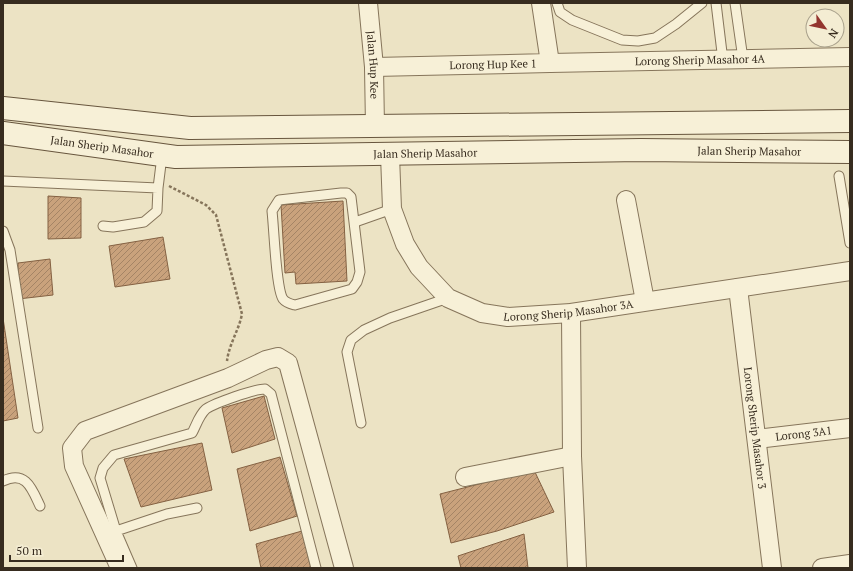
<svg xmlns="http://www.w3.org/2000/svg" width="853" height="571" viewBox="0 0 853 571" font-family="'PT Serif',serif">
<style>
.building{fill:url(#building-hatch);stroke:#846142}
.lines{fill:none;stroke-linecap:round;stroke-linejoin:round}
.service-casing{stroke:#86755b;stroke-width:11}
.minor-casing{stroke:#86755b;stroke-width:20}
.secondary-casing{stroke:#68563e;stroke-width:24}
.path{stroke:#86755b;stroke-width:2.5;stroke-dasharray:3 2;stroke-linecap:butt}
.service{stroke:#f7f0d7;stroke-width:9}
.minor{stroke:#f7f0d7;stroke-width:18}
.secondary{stroke:#f7f0d7;stroke-width:22}
.labels{text-anchor:middle;stroke-width:3;stroke-linejoin:round;paint-order:stroke}
.street-label{font-size:11px;fill:#372c1f;stroke:#f4edd3}
</style>
<defs>
<pattern id="building-hatch" width="6" height="6" patternUnits="userSpaceOnUse"><rect width="6" height="6" fill="#c9a27c"/><path d="M-1 1l2-2M0 6l6-6M5 7l2-2" fill="none" stroke="#a48465"/></pattern>
</defs>
<rect width="100%" height="100%" fill="#ece3c4"/>
<path class="building" d="M48 196 81 198V238L48 239Z
M343 201 347 281 296 284 295 272 285 273 281 205Z
M163 237 170 279 115 287 109 246Z
M50 259 53 295 18 299V263Z
M3 318 18 418 3 421Z
M264 396 275 439 232 453 222 408Z
M202 443 212 490 141 507 124 459Z
M280 457 297 516 250 531 237 469Z
M534 470 554 512 497 531 451 543 440 494Z
M302 531 311 568H261L256 544Z
M524 534 528 568H461L458 556Z"/>
<g class="lines">
<defs>
<path id="service" d="M557 3 560 12 572 20 622 40 638 41 655 38 676 24 702 3
M716 3 723 61
M735 3 743 59
M839 176 850 243
M3 181 158 188 162 156
M341 193H347L351 197 360 272 357 282 352 289 295 305C291 304 286 303 283 299 276 289 274 228 272 211L279 200Z
M355 222 392 209
M103 226 113 227 144 222 157 211 158 188
M3 231 10 250 38 428
M361 423 347 352 351 340 364 330 390 318 448 298
M3 481C26 470 32 489 40 506
M116 531 167 514 197 508
M132 568 116 531 100 478 103 468 114 455 192 433C196 426 199 415 206 409 215 403 254 389 265 389L271 394 316 568"/>
<g id="minor">
<path id="s1" d="M368 3 374 67 375 127"/>
<path id="s2" d="M550 63 850 57"/>
<path id="s3" d="M374 67 550 63 541 3"/>
<path id="s4" d="M390 155 392 209 405 244 419 267 448 298 482 313 508 317 571 313 850 271"/>
<path d="M626 200 645 301"/>
<path id="s5" d="M738 288 772 568"/>
<path d="M571 313 572 456 577 568"/>
<path id="s6" d="M757 439 850 428"/>
<path d="M465 477 572 456"/>
<path d="M120 568 74 466 72 448 85 431 228 378 266 360 278 357 288 363 344 568"/>
<path d="M822 568 850 564"/>
</g>
<g id="secondary">
<path d="M3 108 190 128 850 121"/>
<path id="s7" d="M3 133 176 157 641 150 850 152"/>
</g>
</defs>
<use href="#service" class="service-casing"/>
<use href="#minor" class="minor-casing"/>
<use href="#secondary" class="secondary-casing"/>
<path class="path" d="M169 186 206 205 216 215 242 314C239 330 229 344 227 361"/>
<use href="#service" class="service"/>
<use href="#minor" class="minor"/>
<use href="#secondary" class="secondary"/>
</g>
<g class="labels">
<g class="street-label">
<text dy="4" stroke="none"><textPath href="#s2" startOffset="150">Lorong Sherip Masahor 4A</textPath></text>
<text dy="4" stroke="none"><textPath href="#s3" startOffset="119">Lorong Hup Kee 1</textPath></text>
<text dy="4" stroke="none"><textPath href="#s1" startOffset="62">Jalan Hup Kee</textPath></text>
<text dy="4" stroke="none"><textPath href="#s7" startOffset="100">Jalan Sherip Masahor</textPath></text>
<text dy="4" stroke="none"><textPath href="#s7" startOffset="748">Jalan Sherip Masahor</textPath></text>
<text dy="4" stroke="none"><textPath href="#s7" startOffset="424">Jalan Sherip Masahor</textPath></text>
<text dy="4" stroke="none"><textPath href="#s4" startOffset="285">Lorong Sherip Masahor 3A</textPath></text>
<text dy="4" stroke="none"><textPath href="#s5" startOffset="141">Lorong Sherip Masahor 3</textPath></text>
<text dy="4" stroke="none"><textPath href="#s6" startOffset="47">Lorong 3A1</textPath></text>
</g>
</g>
<rect width="853" height="571" fill="none" stroke="#372c1f" stroke-width="8"/>
<g transform="translate(825 28) rotate(123)"><circle r="19" fill="#f4edd3" stroke="#a8a08b"/>
<path d="M0-3L7 15L0 10L-7 15Z" fill="#93352e"/>
<text y="-6" font-size="11" font-weight="bold" text-anchor="middle" fill="#372c1f">N</text>
</g>
<path d="M10 555v6h113v-6" fill="none" stroke="#372c1f" stroke-width="2"/>
<text x="16" y="555" font-size="12" fill="#372c1f" stroke="#f4edd3" stroke-width="3" paint-order="stroke">50 m</text>
</svg>
